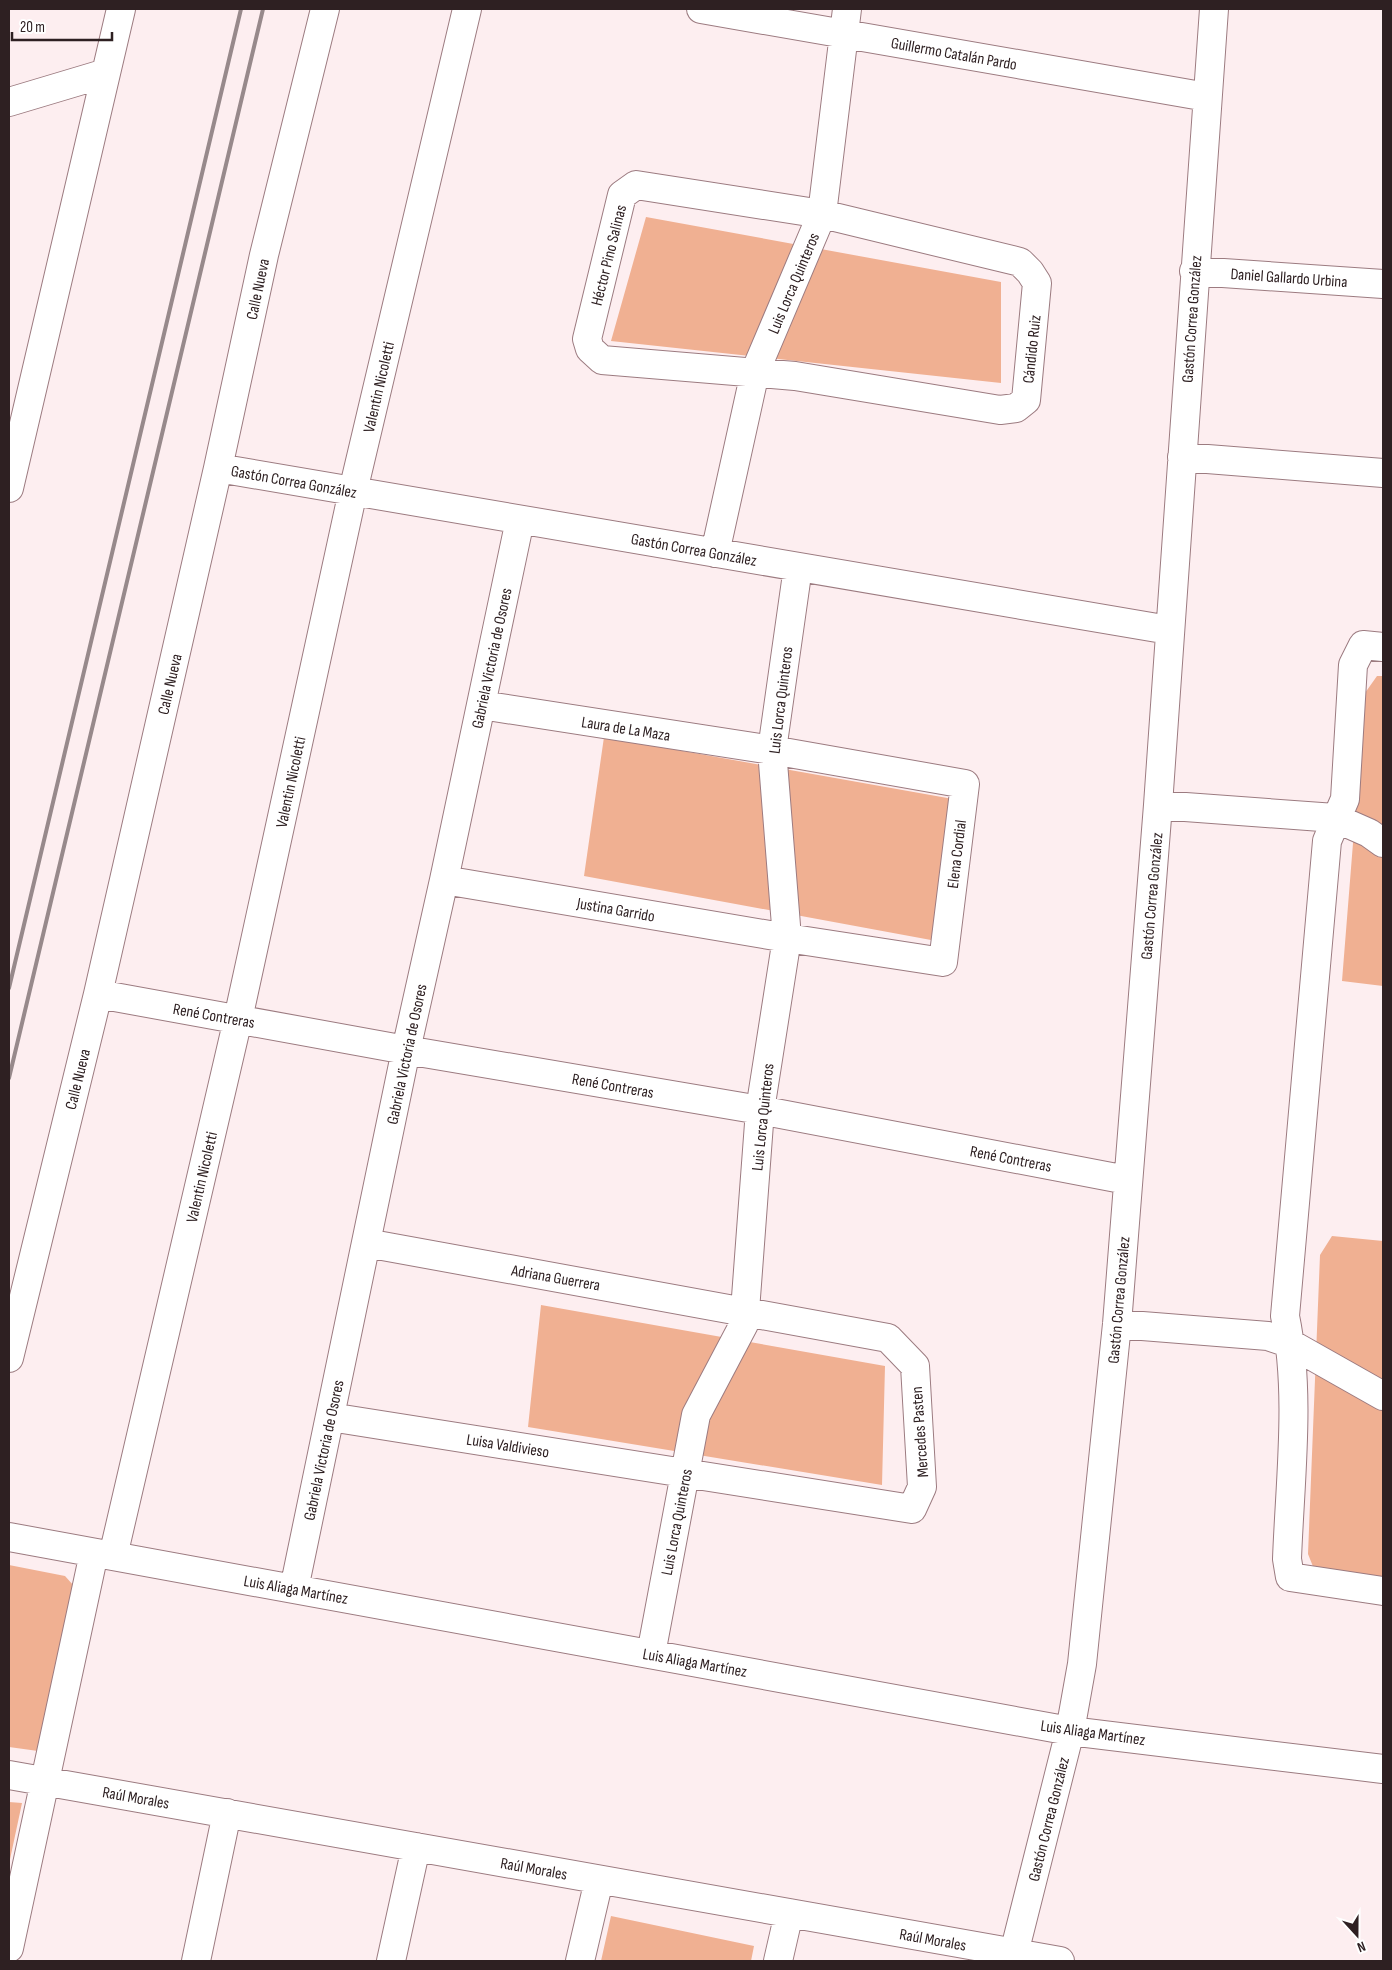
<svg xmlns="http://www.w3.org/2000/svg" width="1392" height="1970" viewBox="0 0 1392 1970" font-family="'Sofia Sans Condensed',sans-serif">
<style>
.green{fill:#f0b092}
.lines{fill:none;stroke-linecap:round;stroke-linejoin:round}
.minor-casing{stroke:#9c7b80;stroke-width:30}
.minor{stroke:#fff;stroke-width:28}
.rail{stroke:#97898b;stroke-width:4}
.labels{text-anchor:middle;stroke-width:4;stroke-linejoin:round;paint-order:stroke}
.street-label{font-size:16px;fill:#2e2022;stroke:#fff}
</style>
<rect width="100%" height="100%" fill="#fdeef0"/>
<path class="green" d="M646 217 1001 282V383L611 341Z
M1377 676H1383V986L1342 981 1365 693Z
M604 737 953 799 931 940 584 876Z
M1332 1236 1383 1241V1585L1316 1574 1308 1554 1320 1255Z
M541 1305 885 1366 882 1485 528 1427Z
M9 1565 65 1576 74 1586 38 1751 9 1747Z
M9 1802 22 1803 9 1864Z
M611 1916 754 1946 751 1961H601Z"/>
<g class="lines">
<defs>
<path id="minor" d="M701 9 1207 97
M9 102 106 73
M636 185 822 214 1020 262 1030 272 1037 283 1026 400 1016 408 1000 410 795 376 602 360 590 349 587 339 622 195Z
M1194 271 1383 284
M1182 457 1383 473
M218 468 1169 630
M9 488 121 9
M715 553 755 372 822 214 847 9
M1383 647 1363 645 1353 665 1345 799 1327 841 1285 1316C1301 1393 1290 1479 1287 1559L1290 1577 1383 1591
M1158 805 1335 818 1369 833 1383 843
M444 880 787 938 943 962 965 784 772 750 481 705
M98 994 406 1050 760 1110 1127 1180
M1117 1324 1268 1336 1291 1344 1383 1396
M9 1358 98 994 218 468 264 255 325 9
M330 1417 912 1509 922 1487 915 1366 888 1338 366 1243
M9 1537 1070 1731 1383 1769
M113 1556 238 1019 353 491 467 9
M294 1589 406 1050 444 880 520 520
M651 1654 696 1415 744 1324 760 1110 787 938 772 750 798 567
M9 1775 1060 1961
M9 1948 94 1553
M196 1961 227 1813
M391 1961 416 1847
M580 1961 599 1880
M778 1961 789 1913
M1012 1961 1070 1731 1082 1664 1117 1324 1158 805 1214 9"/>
</defs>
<use href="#minor" class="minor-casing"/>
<use href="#minor" class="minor"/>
<path class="rail" d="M9 988 241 9
M9 1078 263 9"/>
</g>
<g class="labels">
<g class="street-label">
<text transform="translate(954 53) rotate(10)" y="6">Guillermo Catalán Pardo</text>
<text transform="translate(608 255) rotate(-76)" y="6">Héctor Pino Salinas</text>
<text transform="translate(1289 277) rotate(4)" y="6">Daniel Gallardo Urbina</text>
<text transform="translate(793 283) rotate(-67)" y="6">Luis Lorca Quinteros</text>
<text transform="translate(257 289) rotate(-78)" y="6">Calle Nueva</text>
<text transform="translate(1191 319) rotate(-86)" y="6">Gastón Correa González</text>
<text transform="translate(1031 349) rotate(-84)" y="6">Cándido Ruiz</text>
<text transform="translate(378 387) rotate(-77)" y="6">Valentin Nicoletti</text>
<text transform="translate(294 481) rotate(10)" y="6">Gastón Correa González</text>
<text transform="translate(694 549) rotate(10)" y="6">Gastón Correa González</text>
<text transform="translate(491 658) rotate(-78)" y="6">Gabriela Victoria de Osores</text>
<text transform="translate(169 684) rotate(-77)" y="6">Calle Nueva</text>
<text transform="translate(780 700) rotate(-83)" y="6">Luis Lorca Quinteros</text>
<text transform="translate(626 728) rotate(9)" y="6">Laura de La Maza</text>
<text transform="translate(290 782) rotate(-78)" y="6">Valentin Nicoletti</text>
<text transform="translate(956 854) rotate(-83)" y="6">Elena Cordial</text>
<text transform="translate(1151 896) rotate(-85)" y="6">Gastón Correa González</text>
<text transform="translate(616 909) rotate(10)" y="6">Justina Garrido</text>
<text transform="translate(214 1015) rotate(10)" y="6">René Contreras</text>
<text transform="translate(406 1054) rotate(-78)" y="6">Gabriela Victoria de Osores</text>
<text transform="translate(77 1079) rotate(-76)" y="6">Calle Nueva</text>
<text transform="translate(613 1085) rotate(10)" y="6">René Contreras</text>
<text transform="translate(762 1117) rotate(-84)" y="6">Luis Lorca Quinteros</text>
<text transform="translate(1011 1158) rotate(11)" y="6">René Contreras</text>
<text transform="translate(201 1177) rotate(-77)" y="6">Valentin Nicoletti</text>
<text transform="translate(556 1277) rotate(10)" y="6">Adriana Guerrera</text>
<text transform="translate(1118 1300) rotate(-85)" y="6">Gastón Correa González</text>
<text transform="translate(919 1432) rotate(-94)" y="6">Mercedes Pasten</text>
<text transform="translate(508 1445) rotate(9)" y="6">Luisa Valdivieso</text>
<text transform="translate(323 1450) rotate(-78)" y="6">Gabriela Victoria de Osores</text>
<text transform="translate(676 1522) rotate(-79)" y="6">Luis Lorca Quinteros</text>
<text transform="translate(296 1589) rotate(10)" y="6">Luis Aliaga Martínez</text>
<text transform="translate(695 1662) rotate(10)" y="6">Luis Aliaga Martínez</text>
<text transform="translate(1093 1732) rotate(8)" y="6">Luis Aliaga Martínez</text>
<text transform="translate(136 1797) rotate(10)" y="6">Raúl Morales</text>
<text transform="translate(1048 1819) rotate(-76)" y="6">Gastón Correa González</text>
<text transform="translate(534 1868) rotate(10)" y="6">Raúl Morales</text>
<text transform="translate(933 1939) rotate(10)" y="6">Raúl Morales</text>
</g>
</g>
<rect width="1392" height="1970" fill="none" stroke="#2e2022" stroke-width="20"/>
<g transform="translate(1357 1935) rotate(159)" stroke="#ffffff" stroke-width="4" paint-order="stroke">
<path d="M0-4L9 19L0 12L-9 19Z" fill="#2e2022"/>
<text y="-8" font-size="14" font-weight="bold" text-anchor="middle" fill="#2e2022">N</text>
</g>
<path d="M12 32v8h100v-8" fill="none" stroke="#2e2022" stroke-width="2.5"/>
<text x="20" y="32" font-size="15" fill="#2e2022" stroke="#ffffff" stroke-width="4" paint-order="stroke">20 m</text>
</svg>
